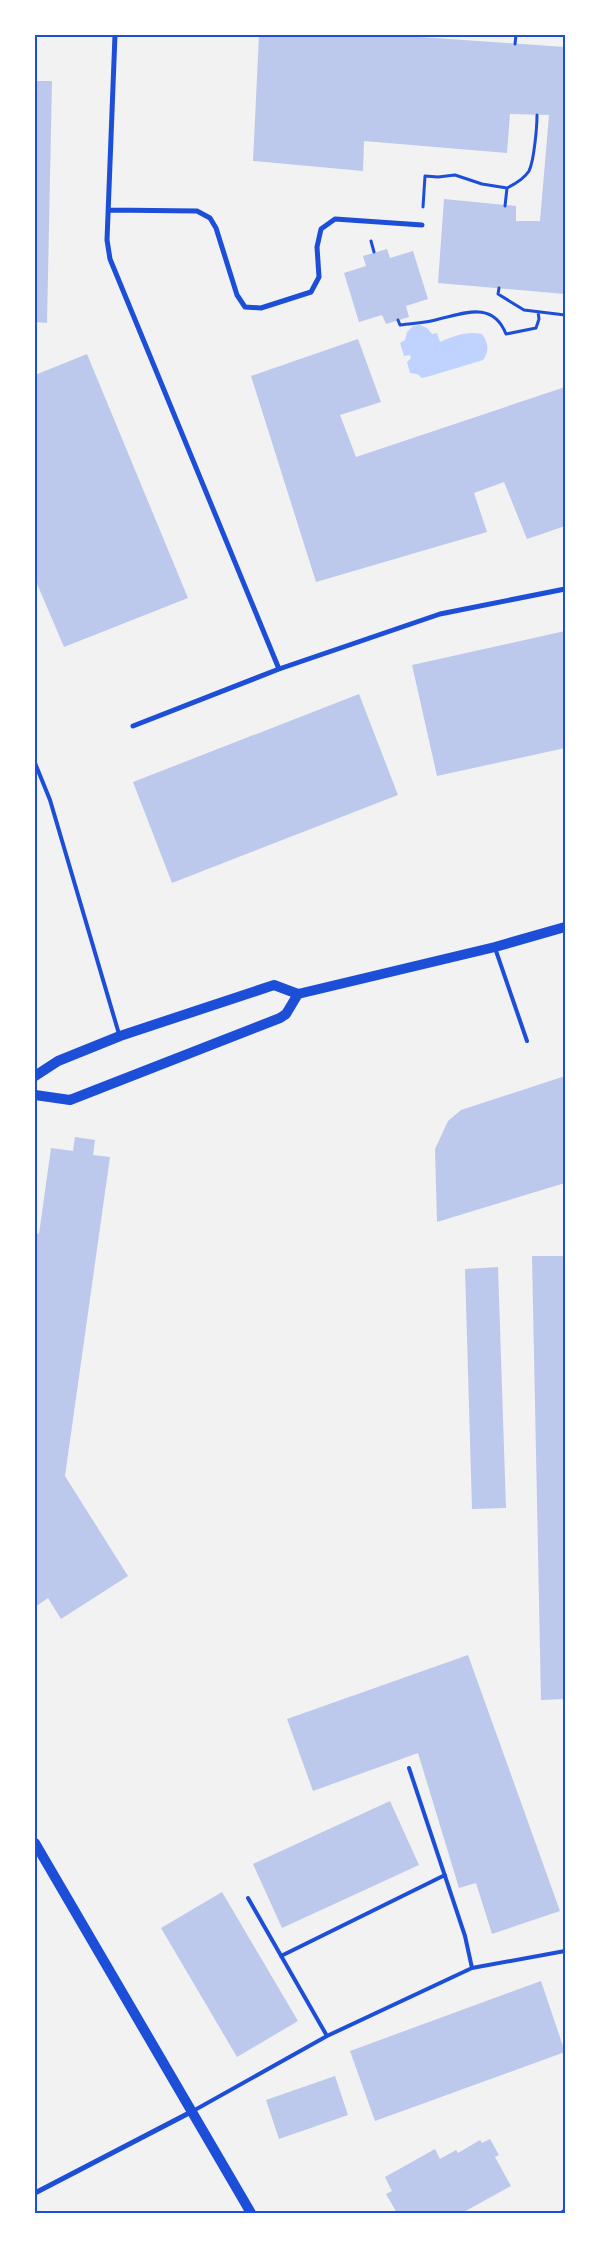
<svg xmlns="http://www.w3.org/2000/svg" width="600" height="2248" viewBox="0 0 600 2248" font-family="'Varela Round',sans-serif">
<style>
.water{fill:#bfd3fe}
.building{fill:#bdc9ec}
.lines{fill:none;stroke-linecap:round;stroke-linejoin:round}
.path{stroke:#1d4ed8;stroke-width:3}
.service{stroke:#1d4ed8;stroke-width:4}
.minor{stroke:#1d4ed8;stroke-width:5}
.secondary{stroke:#1d4ed8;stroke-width:10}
.neatline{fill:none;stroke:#1d4ed8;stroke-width:2}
</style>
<rect width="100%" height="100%" fill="#f2f2f2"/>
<path class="water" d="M420 325 427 328 432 334 437 333 440 342C454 336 467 331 482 334 488 343 490 351 483 360L430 376 422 378 417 374 410 373 407 362 411 358 410 355 404 356 400 343 405 340 407 332 413 326Z"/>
<path class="building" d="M259 35H392L565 47V294L438 283 444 199 516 206V221H540L549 115 510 114 507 153 364 141 363 171 253 161Z
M35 81H52L47 323 35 322Z
M387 249 390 258 413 251 428 299 406 306 409 317 386 324 382 315 359 322 344 273 366 266 363 256Z
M358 339 381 402 340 415 356 457 565 387V526L527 539 504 482 474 493 487 532 316 582 251 376Z
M87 354 188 598 64 647 35 579V375Z
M565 631V748L437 776 412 665Z
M359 694 398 795 172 883 133 782Z
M565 1076V1183L437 1222 435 1149 448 1121 461 1110Z
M75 1137 95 1140 93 1155 110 1157 65 1476 128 1576 61 1619 48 1598 35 1607V1233L39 1234 51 1148 73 1151Z
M532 1256H565V1699L541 1700Z
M498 1267 506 1508 472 1509 465 1269Z
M468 1655 560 1911 492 1934 476 1883 459 1888 418 1753 313 1791 287 1719Z
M390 1801 419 1865 282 1928 253 1864Z
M222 1892 298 2021 237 2057 161 1928Z
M541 1981 565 2052 375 2121 350 2051Z
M335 2076 348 2115 279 2139 266 2100Z
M490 2139 499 2155 495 2157 511 2186 462 2213H397L386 2194 392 2191 385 2177 435 2149 440 2159 456 2150 458 2153 480 2140 482 2143Z"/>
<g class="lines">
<path class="path" d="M515 44 516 35
M505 206 507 188C515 184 524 179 529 171 534 161 537 127 537 115
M423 207 425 176 438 177 455 175 482 184 507 188
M371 241 374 252
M499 288 498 294 524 310 565 315
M398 320 400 325C413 323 427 323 439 319 465 313 493 301 506 334L536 328 539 319 538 312"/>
<path class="service" d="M35 763 50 800 119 1034
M495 948 527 1041
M409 1768 465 1936 472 1968
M248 1898 327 2036
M281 1956 445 1875
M193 2111 327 2036 472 1968 565 1951"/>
<path class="minor" d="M115 35 107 240 110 259 279 669 440 614 565 589
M109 210 197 211 210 218 216 228 237 295 245 307 261 308 311 292 319 277 317 247 321 229 335 219 422 225
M133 726 279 669
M35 2193 191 2112
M562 2213 565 2211"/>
<path class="secondary" d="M35 1076 58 1061 120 1036 274 985 298 994 495 947 565 927
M35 1095 70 1100 280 1018 286 1014 298 994
M35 1843 251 2213"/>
</g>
<rect width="600" height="2248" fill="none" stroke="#ffffff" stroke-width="72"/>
<rect x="36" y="36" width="528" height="2176" class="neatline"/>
</svg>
